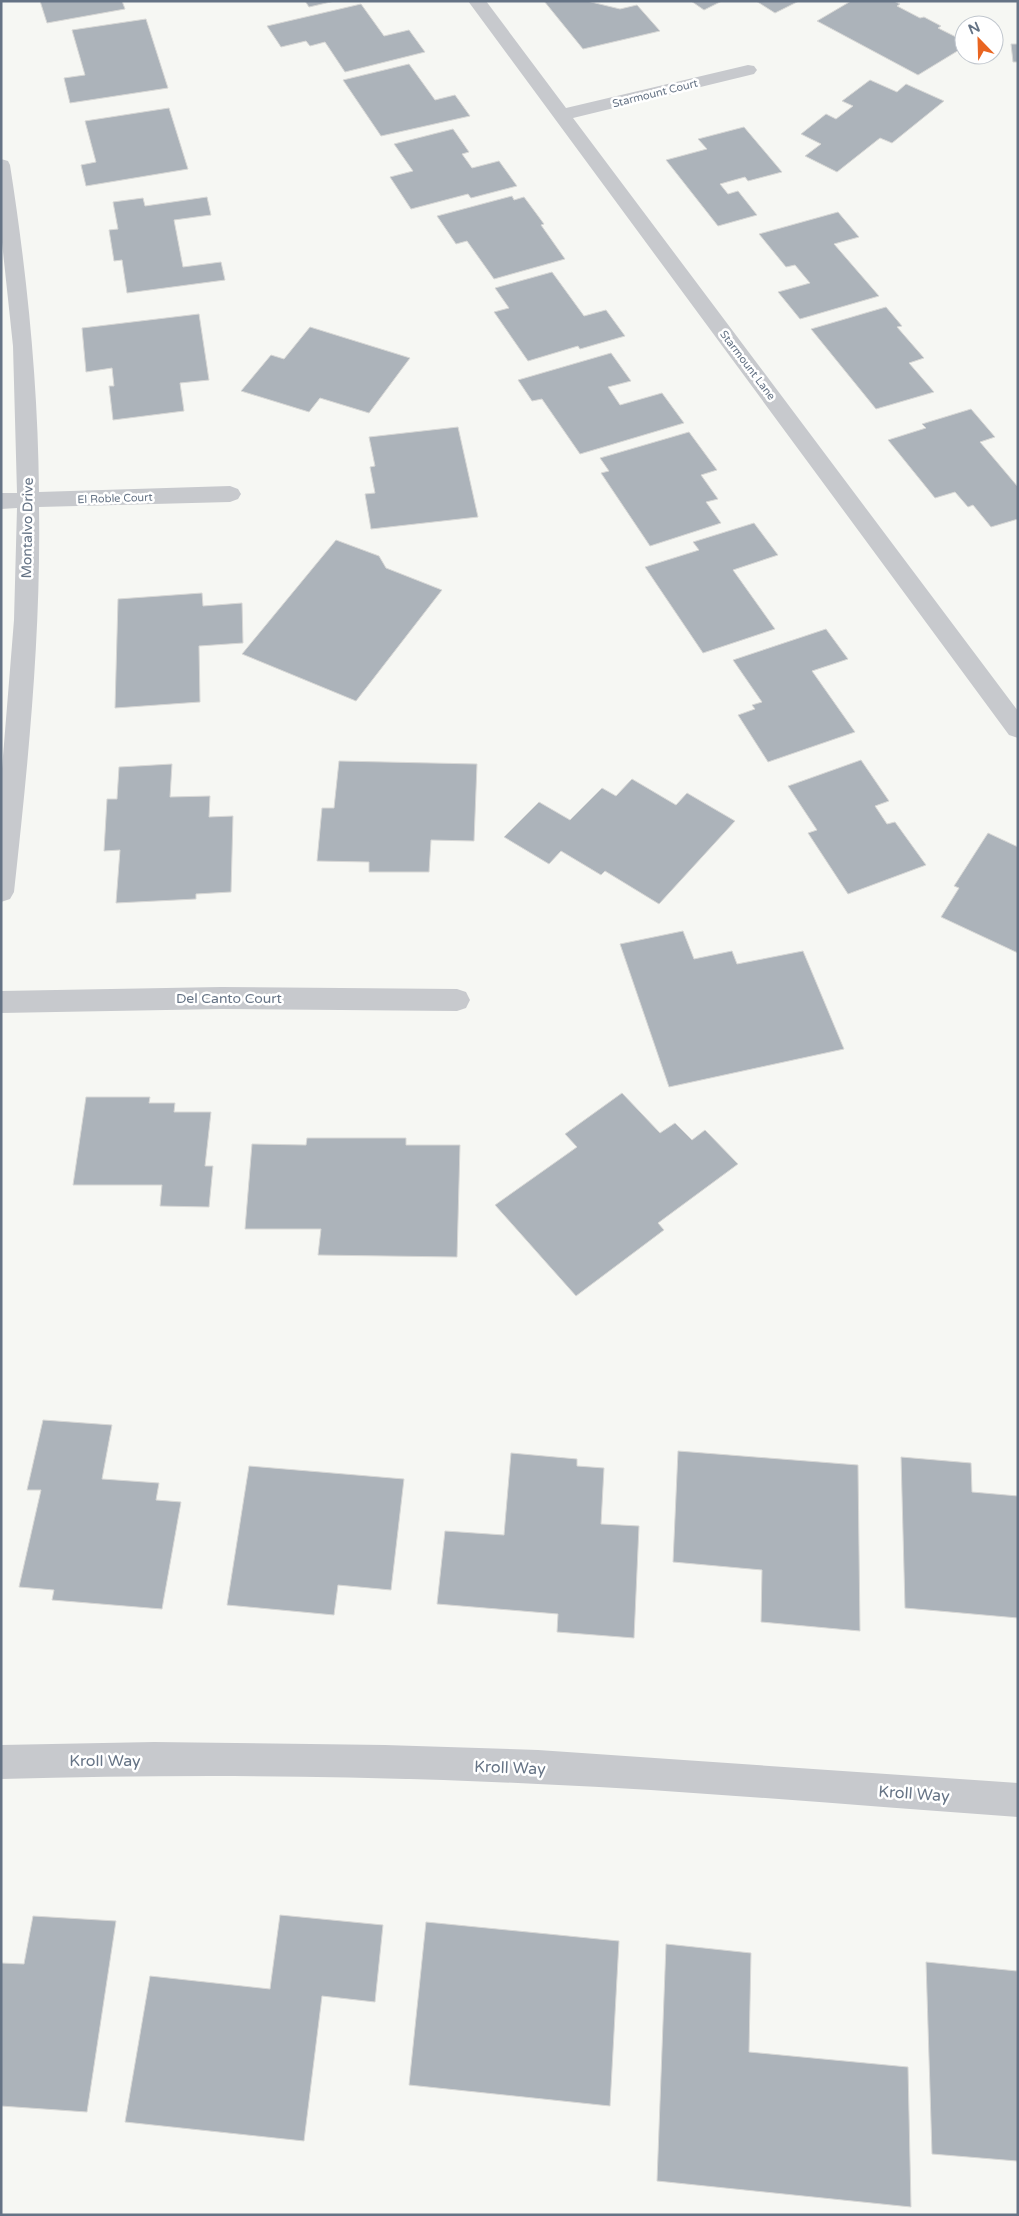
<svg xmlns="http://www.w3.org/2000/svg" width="1019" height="2216" viewBox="0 0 1019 2216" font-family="'Varela Round',sans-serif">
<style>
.building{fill:#acb3ba;stroke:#d8d8d6}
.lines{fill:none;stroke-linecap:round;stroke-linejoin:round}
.street{fill:#c7c9cd;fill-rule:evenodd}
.labels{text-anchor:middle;stroke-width:5;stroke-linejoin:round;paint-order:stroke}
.far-street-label{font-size:11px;fill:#657385;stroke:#fff}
.street-label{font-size:14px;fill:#657385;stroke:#fff}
.near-street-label{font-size:16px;fill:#657385;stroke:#fff}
</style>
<rect width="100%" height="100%" fill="#f6f7f3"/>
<path class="building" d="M40 1H122L125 9 47 23Z
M305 1H335L309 7Z
M544 1H587L620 9 637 5 660 31 583 49Z
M691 1H722L704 10Z
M756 1H799L775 13Z
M851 1H894L900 4 897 6 920 18 924 17 941 26 938 28 964 41V47L918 75 817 21Z
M361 4 384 36 409 30 425 52 345 72 325 42 310 46 306 41 281 47 267 26Z
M146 19 168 88 70 103 64 78 85 75 72 30Z
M1011 44H1018V62H1013Z
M409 64 435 100 455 95 470 116 381 136 343 80Z
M870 80 897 92 906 84 944 101 892 143 880 138 837 172 805 156 821 144 801 134 826 114 836 119 853 106 842 101Z
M169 108 188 169 86 186 81 165 96 162 85 121Z
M744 127 782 172 748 181 745 177 720 184 728 194 738 191 757 215 718 226 666 160 707 149 698 139Z
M453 129 469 152 462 154 472 168 499 161 517 186 471 198 468 194 411 209 390 177 413 171 394 144Z
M512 196 514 200 524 197 544 224 541 225 565 259 494 279 467 241 456 244 437 216Z
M207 197 211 215 174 220 183 267 221 262 225 280 127 293 122 260 114 261 109 230 118 229 113 202 143 198 145 206Z
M838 212 859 237 834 244 879 296 800 319 778 292 810 283 795 265 786 267 759 234Z
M552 272 584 316 606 310 625 336 580 349 578 346 528 361 494 312 509 308 495 288Z
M886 307 902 326 897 327 924 358 909 363 934 392 876 409 811 329Z
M199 314 209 380 180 383 184 411 113 420 109 386H114L112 368 86 372 82 328Z
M310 327 410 358 369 413 320 398 309 412 241 391 271 355 284 359Z
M611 353 631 381 608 387 620 405 662 393 684 423 580 454 542 399 532 401 518 380Z
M971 409 995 437 980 442 1018 487V519L991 527 973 505 968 507 955 492 935 498 888 440 926 428 922 424Z
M458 427 478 517 371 529 365 494 375 493 370 467 375 466 369 437Z
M689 432 717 470 701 475 718 499 706 502 721 523 650 546 601 473 609 471 600 458Z
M754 523 778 555 733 570 775 629 703 653 645 567 699 550 693 542Z
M336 540 379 556 386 568 442 590 356 701 242 654Z
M202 593 203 606 242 603 243 643 199 646 200 702 115 708 118 599Z
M826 629 848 659 812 671 855 732 768 762 738 715 755 709 752 705 762 702 733 660Z
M861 760 889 801 875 806 887 824 895 822 926 865 848 894 808 833 817 830 788 786Z
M339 761 477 764 474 841 431 840 429 872H369V862L317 861 322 808H334Z
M172 764 170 797 210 796 209 817 233 816 231 892 196 894V899L116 903 120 850 104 851 107 799H117L119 767Z
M632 779 676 805 687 793 735 821 659 904 605 871 601 875 561 851 549 864 504 837 539 802 570 820 602 788 616 796Z
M988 833 1018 847V953L941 917 959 888 954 886Z
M683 931 694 959 732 951 737 964 803 951 844 1049 669 1087 620 944Z
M622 1093 660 1133 675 1123 692 1140 705 1130 738 1164 658 1223 664 1230 576 1296 495 1205 577 1147 565 1134Z
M86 1097H150L149 1103H175L174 1112H211L205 1166H213L209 1207 160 1206 162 1185H73Z
M307 1138H406V1145H460L457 1257 318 1255 321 1229H245L252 1144 306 1145Z
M43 1420 112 1425 102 1479 159 1483 156 1500 181 1502 162 1609 52 1600 54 1590 19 1587 41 1490H27Z
M678 1451 858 1465 860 1631 761 1622 762 1570 673 1562Z
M511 1453 577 1459V1466L604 1468 601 1524 639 1526 634 1638 557 1632 558 1614 437 1604 445 1531 504 1535Z
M901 1457 971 1463 972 1492 1018 1496V1618L905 1608Z
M249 1466 404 1479 391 1590 338 1585 334 1615 227 1605Z
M280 1915 383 1925 375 2002 322 1996 304 2141 125 2122 150 1976 270 1989Z
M33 1916 116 1921 87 2112 1 2106V1963L24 1964Z
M426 1922 619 1941 610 2106 409 2085Z
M666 1944 751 1953 749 2052 908 2067 911 2207 657 2181Z
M926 1962 1017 1971 1018 2166 1017 2161 932 2154Z"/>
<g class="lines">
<path class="street" d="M468 1H486L566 108 748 65 754 66 757 70 754 74 573 118 1018 711V738L1009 735Z
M1 159 8 161 10 165C27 274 38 382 39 492L230 486 238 489 241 494 238 499 230 502 39 507C41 636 28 764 14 892L10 899 1 902V781L14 620 17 508 1 509V493H17L13 346 1 233Z
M221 987 457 989 466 992 470 1000 466 1008 457 1011 221 1009 1 1013V991Z
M154 1742 385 1745 538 1750 1018 1783V1817C858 1806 698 1791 538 1784 359 1775 180 1774 1 1779V1745Z"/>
</g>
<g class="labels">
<g class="far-street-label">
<text transform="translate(655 93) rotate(-14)" y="4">Starmount Court</text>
<text transform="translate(748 365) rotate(53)" y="4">Starmount Lane</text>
<text transform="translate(115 498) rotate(-2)" y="4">El Roble Court</text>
</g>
<g class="street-label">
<text transform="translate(27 528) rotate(-89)" y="5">Montalvo Drive</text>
<text x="229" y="1003">Del Canto Court</text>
</g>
<g class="near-street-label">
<text x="105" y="1766">Kroll Way</text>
<text transform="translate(510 1767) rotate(2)" y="6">Kroll Way</text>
<text transform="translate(914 1793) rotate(4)" y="6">Kroll Way</text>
</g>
</g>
<rect width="1019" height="2216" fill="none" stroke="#657385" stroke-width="5"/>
<g transform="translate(979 40) rotate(337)"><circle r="24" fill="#ffffff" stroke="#c1c7ce"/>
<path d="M0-4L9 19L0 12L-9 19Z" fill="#e96521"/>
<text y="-8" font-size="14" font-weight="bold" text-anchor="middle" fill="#657385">N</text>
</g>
</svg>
